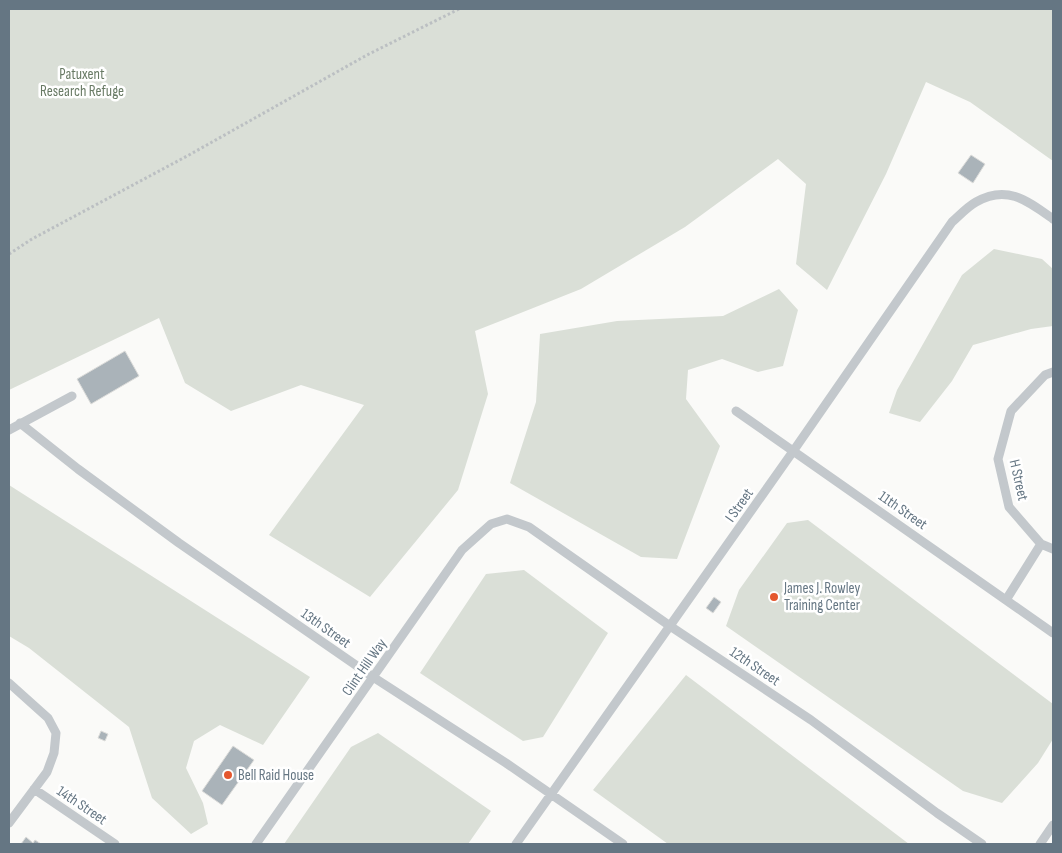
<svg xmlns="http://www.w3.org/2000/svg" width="1062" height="853" viewBox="0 0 1062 853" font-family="'Sofia Sans Condensed',sans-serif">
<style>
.green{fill:#dadfd7}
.building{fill:#aab3b9;stroke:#dcdcda}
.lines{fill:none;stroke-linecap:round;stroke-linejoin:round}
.path{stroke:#bbbfc2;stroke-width:3;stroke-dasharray:2.5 2.5;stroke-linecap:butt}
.lane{stroke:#c3c8cc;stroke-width:9}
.poi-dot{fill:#e4572e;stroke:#fff;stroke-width:2}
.labels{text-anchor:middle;stroke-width:5;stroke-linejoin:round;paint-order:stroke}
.park-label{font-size:15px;fill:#687a64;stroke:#fff}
.street-label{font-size:15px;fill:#657683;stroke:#fff}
.poi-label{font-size:15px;fill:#657683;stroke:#fff;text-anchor:start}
</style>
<rect width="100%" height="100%" fill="#fafaf8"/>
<path class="green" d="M9 9H1053V161L970 102 926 82 886 174 827 290 796 264 806 184 778 159 685 227 581 289 475 331 488 394 458 490 370 597 269 535 364 405 301 385 231 411 185 383 159 318 9 390Z
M994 249 1042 259 1053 269V326L1031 329 973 345 952 381 920 422 889 413 897 390 962 275Z
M779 289 798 310 783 366 758 372 722 359 688 370 686 399 720 446 677 559 641 557 510 483 536 402 540 334 617 321 723 316Z
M9 485 310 677 263 745 220 725 194 741 186 768 203 803 208 824 191 834 152 798 129 727 29 648 9 636Z
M808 520 1053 704V739L1038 763 1002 803 963 791 726 626 739 590 787 523Z
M524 570 608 633 543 737 523 741 420 673 486 574Z
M686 675 909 844H668L593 790Z
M378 733 491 811 468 844H284L351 747Z"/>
<path class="building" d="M971 155 985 164 973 183 958 173Z
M125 351 139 376 91 404 77 379Z
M714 597 721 602 713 613 706 608Z
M101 731 108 734 105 741 98 738Z
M233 746 254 760 222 805 202 791Z
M26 837 33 843 35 840 41 844H21Z"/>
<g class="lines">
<path class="path" d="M9 254 32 239 189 155 367 55 459 9"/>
<path class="lane" d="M1053 372 1045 375 1011 411 998 459 1009 507 1041 544 1053 549
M736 411 1053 633
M20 423 78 469 179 543 373 677 506 763 623 844
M9 430 72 396
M1006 600 1041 544
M9 683 48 718 56 733 54 753 47 772 9 823
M34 789 115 844
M256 844 462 550 491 524 507 519 529 527 670 626 811 720 937 813 982 844
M516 844 794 450 952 222C959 216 967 207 976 202 1007 184 1028 201 1053 219
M1040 844 1053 825"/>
</g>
<g class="poi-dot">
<circle cx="774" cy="597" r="5"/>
<circle cx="228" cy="775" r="5"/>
</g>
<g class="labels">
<g class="park-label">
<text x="82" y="79">Patuxent<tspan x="82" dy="17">Research Refuge</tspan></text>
</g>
<g class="street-label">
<text transform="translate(1019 480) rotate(77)" y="5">H Street</text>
<text transform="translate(739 505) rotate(-55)" y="5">I Street</text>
<text transform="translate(903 510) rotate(35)" y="5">11th Street</text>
<text transform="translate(326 628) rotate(35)" y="5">13th Street</text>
<text transform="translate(755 666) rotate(34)" y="5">12th Street</text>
<text transform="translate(364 667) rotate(-55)" y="5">Clint Hill Way</text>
<text transform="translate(82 805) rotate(34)" y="5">14th Street</text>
</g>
<g class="poi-label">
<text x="784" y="593">James J. Rowley<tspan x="784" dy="17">Training Center</tspan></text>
<text x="238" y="780">Bell Raid House</text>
</g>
</g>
<rect width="1062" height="853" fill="none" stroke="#657683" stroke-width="20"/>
</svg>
